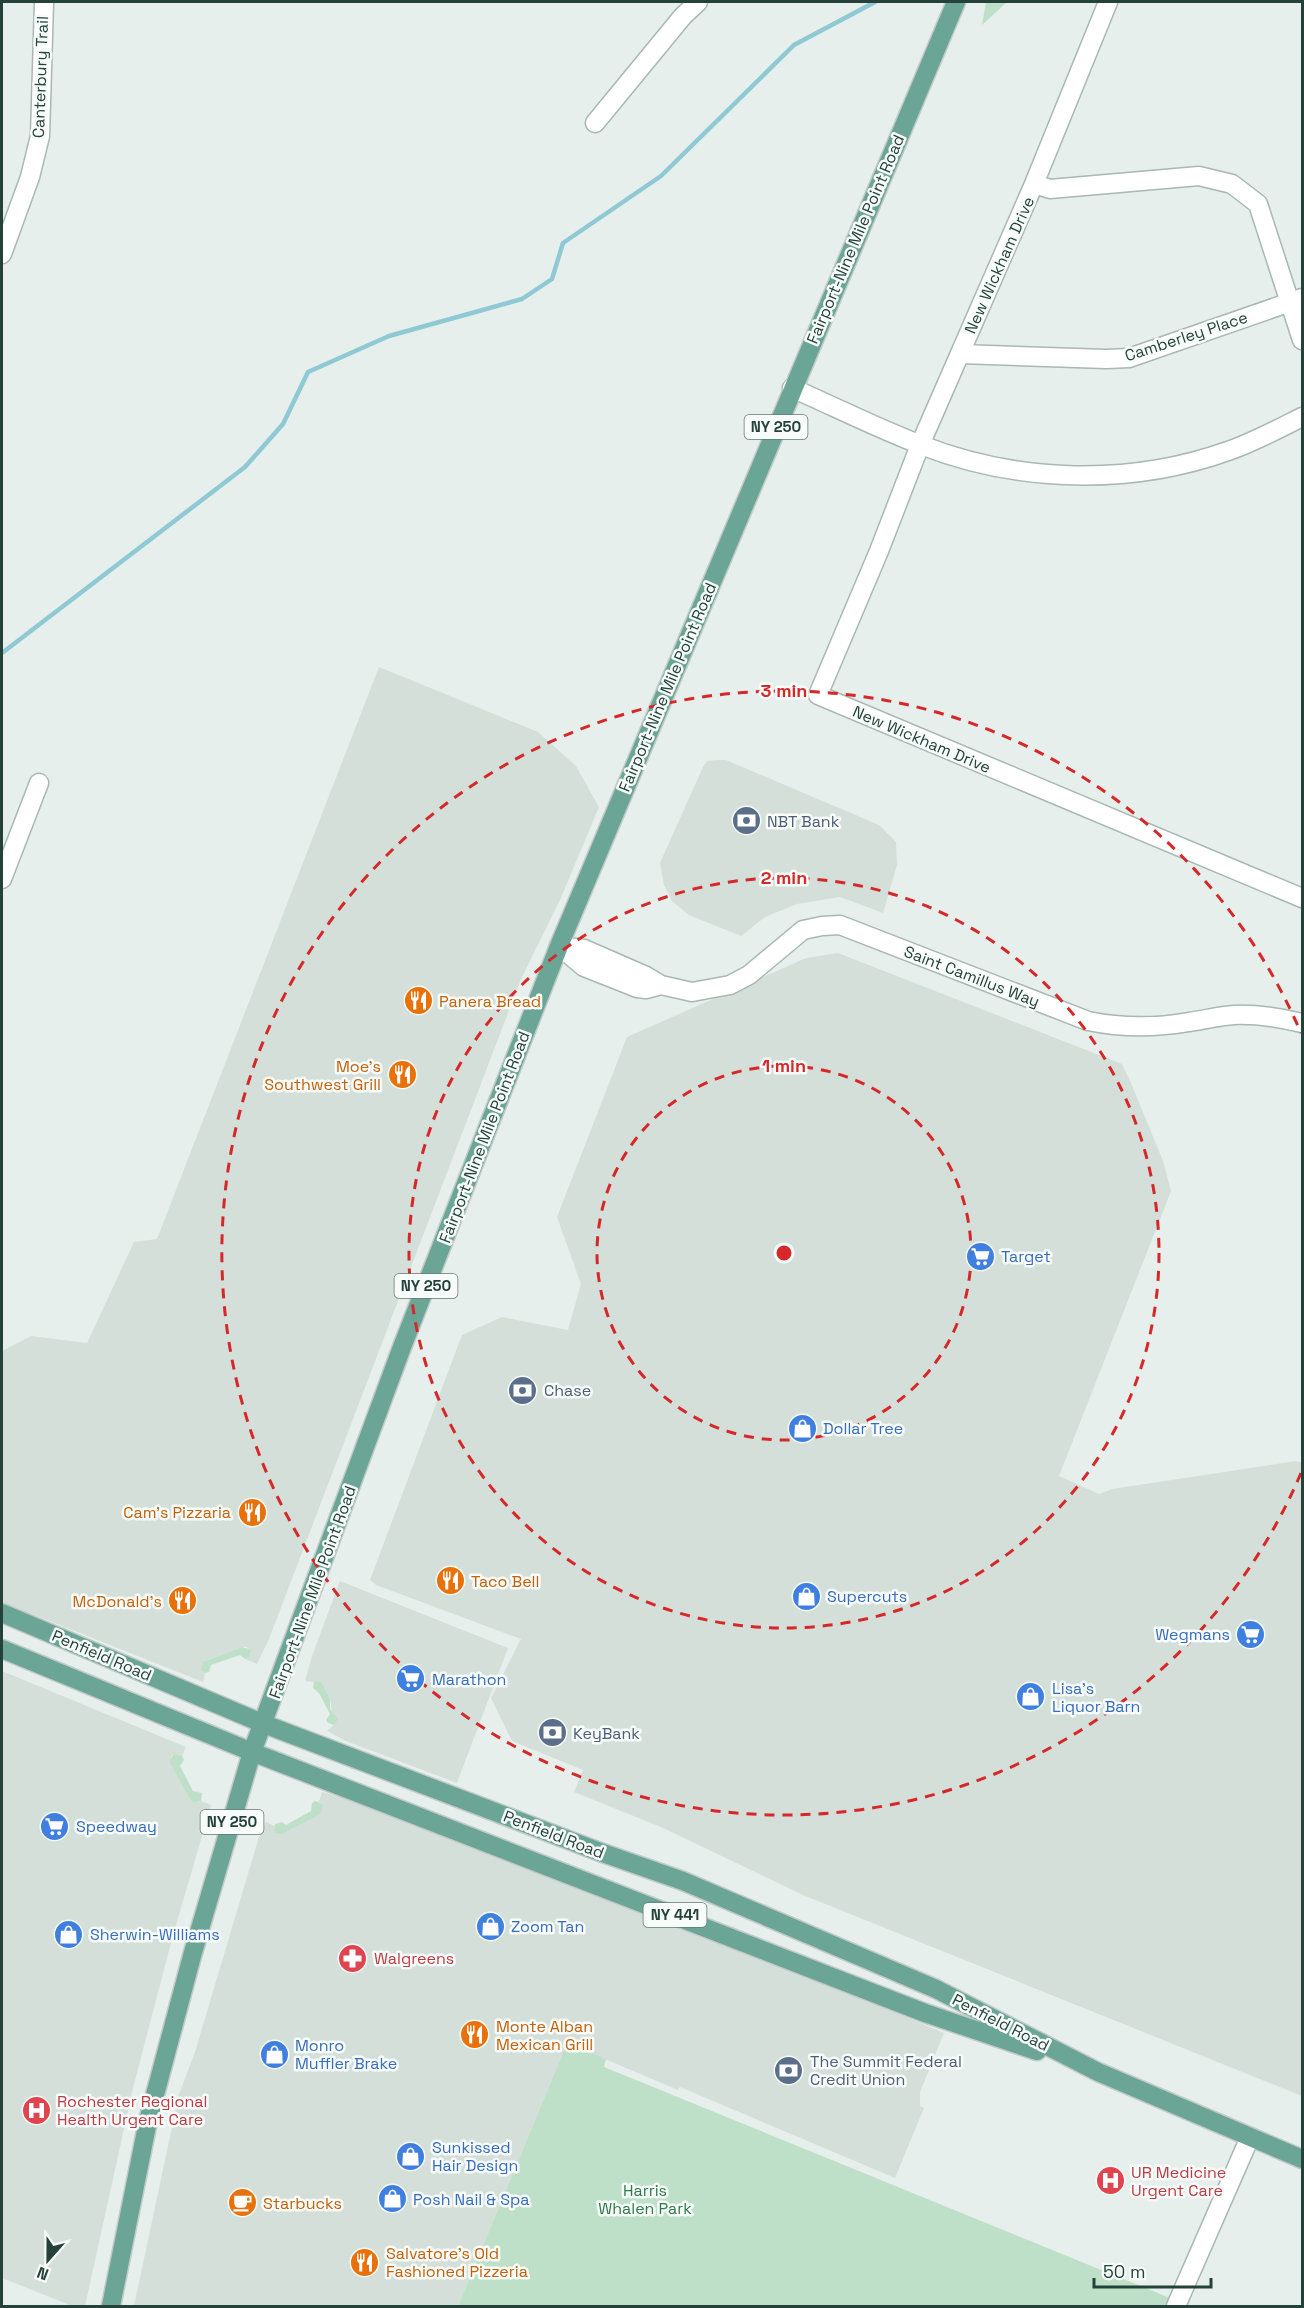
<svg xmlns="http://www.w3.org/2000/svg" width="1304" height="2308" viewBox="0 0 1304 2308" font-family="'Space Grotesk',sans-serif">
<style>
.built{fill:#d4dfda}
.green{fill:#bfe0c8}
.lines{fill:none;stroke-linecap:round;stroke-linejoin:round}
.stream{stroke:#8ec9d4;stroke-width:4.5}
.minor-casing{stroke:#a8b8b2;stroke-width:21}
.major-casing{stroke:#c2cac8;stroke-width:21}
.minor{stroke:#fff;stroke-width:18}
.major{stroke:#6aa596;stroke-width:18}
.ring{fill:none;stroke:#d62828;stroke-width:3;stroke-dasharray:10 8}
.labels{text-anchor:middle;stroke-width:5;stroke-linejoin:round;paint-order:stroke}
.shield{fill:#f7fbf9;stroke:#637a73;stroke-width:1.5}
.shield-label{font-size:15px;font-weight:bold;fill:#24423a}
.street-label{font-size:16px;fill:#24423a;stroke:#f7fbf9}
.service-label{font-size:16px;fill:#4e5e75;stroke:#f7fbf9;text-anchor:start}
.food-label{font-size:16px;fill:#c56008;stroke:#f7fbf9;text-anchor:start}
.shop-label{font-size:16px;fill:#366cbe;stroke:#f7fbf9;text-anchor:start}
.health-label{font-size:16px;fill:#be3a42;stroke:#f7fbf9;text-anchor:start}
.park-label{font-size:16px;fill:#2d7a4b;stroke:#f7fbf9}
.centre{fill:#d62828;stroke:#f7fbf9;stroke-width:3}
.ring-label{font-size:18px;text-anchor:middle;font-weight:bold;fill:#d62828;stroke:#f7fbf9;stroke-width:5;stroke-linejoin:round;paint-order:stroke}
</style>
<rect width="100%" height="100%" fill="#e6efeb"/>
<path class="built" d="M379 667 538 732 576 766 599 807 560 900 521 979 269 1639 257 1664 245 1659 249 1657 247 1647H242L203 1662 201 1670 205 1673 203 1682 2 1602V1351L31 1336 87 1343 134 1242 157 1239Z
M717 760H726L879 825 896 842 897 865 883 913 840 897 797 904 765 917 741 936 689 915 672 901 664 885 660 863 703 767 707 761Z
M838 953 1122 1064 1131 1083 1163 1161 1171 1191 1059 1476 1099 1494 1112 1489 1296 1461 1302 1463V2096L803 1895 661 1827 574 1792 583 1770 512 1741 491 1698 521 1639 376 1585 370 1580 462 1335 502 1317 568 1330 581 1284 557 1217 627 1037 806 958Z
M340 1581 508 1648 457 1783 346 1741 327 1731 334 1725 330 1699 322 1683 305 1681 312 1656Z
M2 1671 186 1747 182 1756 174 1754 171 1757V1765L193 1803 201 1801 211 1805 172 1939 133 2088 85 2306H72L2 2278Z
M322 1792 343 1798 856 1996 944 2033 920 2092V2106L924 2108 895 2178 680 2087 678 2090 567 2043 458 2306H134L179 2094 195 2052 259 1837 266 1822 274 1826 276 1833 323 1804 319 1802Z"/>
<path class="green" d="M986 2H1007L982 25Z
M242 1647 251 1650 249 1657 245 1659 240 1655 211 1665 209 1672 205 1673 201 1670 203 1662Z
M318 1681 322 1683 330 1699V1709L338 1719 334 1725 328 1723 326 1720 330 1714 319 1693 313 1688 314 1682Z
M174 1754 182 1756 184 1760 180 1766 193 1791 202 1793 201 1801 193 1803 190 1799 171 1765 170 1760Z
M315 1801 323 1804 321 1814 281 1834 276 1833 274 1830 275 1824 282 1822 286 1825 311 1811 312 1803Z
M567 2043 606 2059 604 2067 1170 2298 1166 2306H458Z"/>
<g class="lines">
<path class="stream" d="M2 653 245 467 283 424 308 372 389 336 522 299 552 279 563 243 661 176 794 45 875 2"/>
<defs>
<path id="minor" d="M1108 2 1034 184 920 445 879 551 818 695 1302 898
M595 123 683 16 698 2
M1034 184 1050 189 1199 176 1232 184 1258 204 1302 340
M2 254 30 177 40 136 44 2
M960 354 1106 359 1129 358 1302 298
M792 388C835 407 877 428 921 445 1018 483 1130 486 1228 451 1254 442 1278 429 1302 417
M2 879 39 783
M559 946 584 949 646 976 661 985 692 992 730 985 749 975 803 930 822 926 840 925 1088 1021C1122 1028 1155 1028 1189 1022 1204 1020 1219 1016 1234 1015 1257 1014 1281 1018 1302 1023
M559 946 584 967 637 988 646 989 661 985
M1176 2306 1250 2137"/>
<path id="major" d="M2 1613 264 1724 600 1852 683 1881 936 1989 1098 2072 1302 2159
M2 1649 252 1752 925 2013 1037 2051
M111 2306 148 2121 192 1956 252 1752 402 1347 559 946 956 2"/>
</defs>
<use href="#minor" class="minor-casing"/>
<use href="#major" class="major-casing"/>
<use href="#minor" class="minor"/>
<use href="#major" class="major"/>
</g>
<g class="ring">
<circle cx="784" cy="1253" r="187"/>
<circle cx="784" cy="1253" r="375"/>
<path d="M1301 1473A562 562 0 1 1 1301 1033"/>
</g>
<defs>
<symbol id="bank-disc" viewBox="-11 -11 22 22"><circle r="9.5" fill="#5c6f8a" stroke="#f7fbf9"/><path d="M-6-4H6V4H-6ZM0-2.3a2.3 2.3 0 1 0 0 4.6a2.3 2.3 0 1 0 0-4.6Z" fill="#fff"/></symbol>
<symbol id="restaurant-disc" viewBox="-11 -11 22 22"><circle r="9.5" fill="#e8710a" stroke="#f7fbf9"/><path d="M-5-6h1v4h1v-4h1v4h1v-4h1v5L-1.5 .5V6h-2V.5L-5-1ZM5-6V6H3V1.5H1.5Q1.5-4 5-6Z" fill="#fff"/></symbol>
<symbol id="supermarket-disc" viewBox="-11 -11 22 22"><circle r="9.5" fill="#3f7fe0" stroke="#f7fbf9"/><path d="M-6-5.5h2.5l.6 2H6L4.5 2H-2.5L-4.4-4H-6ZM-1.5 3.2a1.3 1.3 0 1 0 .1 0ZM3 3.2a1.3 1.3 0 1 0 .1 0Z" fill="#fff"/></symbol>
<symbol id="shop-disc" viewBox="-11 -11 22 22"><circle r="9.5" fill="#3f7fe0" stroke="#f7fbf9"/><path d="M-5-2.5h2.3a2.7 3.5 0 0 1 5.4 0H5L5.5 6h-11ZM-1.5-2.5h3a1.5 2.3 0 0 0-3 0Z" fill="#fff"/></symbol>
<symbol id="pharmacy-disc" viewBox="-11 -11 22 22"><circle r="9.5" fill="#e0444e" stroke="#f7fbf9"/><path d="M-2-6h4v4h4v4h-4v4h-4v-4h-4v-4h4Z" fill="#fff"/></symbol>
<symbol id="hospital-disc" viewBox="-11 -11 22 22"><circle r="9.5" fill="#e0444e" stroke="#f7fbf9"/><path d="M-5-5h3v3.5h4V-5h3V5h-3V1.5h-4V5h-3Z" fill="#fff"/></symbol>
<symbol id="cafe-disc" viewBox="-11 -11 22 22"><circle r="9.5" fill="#e8710a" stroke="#f7fbf9"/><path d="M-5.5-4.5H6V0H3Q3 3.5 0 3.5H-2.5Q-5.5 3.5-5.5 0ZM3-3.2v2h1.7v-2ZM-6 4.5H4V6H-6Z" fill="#fff"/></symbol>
</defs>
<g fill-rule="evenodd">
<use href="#bank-disc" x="730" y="804" width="33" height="33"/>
<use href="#restaurant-disc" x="402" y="984" width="33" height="33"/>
<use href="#restaurant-disc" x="386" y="1058" width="33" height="33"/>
<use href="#supermarket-disc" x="964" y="1240" width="33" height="33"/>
<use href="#bank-disc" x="506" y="1374" width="33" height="33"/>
<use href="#shop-disc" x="786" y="1412" width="33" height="33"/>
<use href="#restaurant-disc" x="236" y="1496" width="33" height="33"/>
<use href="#restaurant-disc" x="434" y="1564" width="33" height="33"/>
<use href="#shop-disc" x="790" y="1580" width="33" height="33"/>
<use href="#restaurant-disc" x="166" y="1584" width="33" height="33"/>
<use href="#supermarket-disc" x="1234" y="1618" width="33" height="33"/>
<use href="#supermarket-disc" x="394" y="1662" width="33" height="33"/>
<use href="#shop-disc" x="1014" y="1680" width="33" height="33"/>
<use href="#bank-disc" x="536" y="1716" width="33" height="33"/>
<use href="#supermarket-disc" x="38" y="1810" width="33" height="33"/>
<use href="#shop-disc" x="474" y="1910" width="33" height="33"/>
<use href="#shop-disc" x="52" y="1918" width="33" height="33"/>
<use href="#pharmacy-disc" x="336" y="1942" width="33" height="33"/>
<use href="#restaurant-disc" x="458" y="2018" width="33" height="33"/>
<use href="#shop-disc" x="258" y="2038" width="33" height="33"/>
<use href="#bank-disc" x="772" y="2054" width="33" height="33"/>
<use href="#hospital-disc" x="20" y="2094" width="33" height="33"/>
<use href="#shop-disc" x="394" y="2140" width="33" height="33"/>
<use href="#hospital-disc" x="1094" y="2164" width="33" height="33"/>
<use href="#shop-disc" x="376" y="2182" width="33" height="33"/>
<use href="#cafe-disc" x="226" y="2186" width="33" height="33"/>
<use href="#restaurant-disc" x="348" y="2246" width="33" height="33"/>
</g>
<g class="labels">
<g class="shield">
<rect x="744.5" y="415" width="63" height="24" rx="4.5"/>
<rect x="394.5" y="1274" width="63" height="24" rx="4.5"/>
<rect x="200.5" y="1810" width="63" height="24" rx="4.5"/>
<rect x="643.5" y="1903" width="63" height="24" rx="4.5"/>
</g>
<g class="shield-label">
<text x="776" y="432">NY 250</text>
<text x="426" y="1291">NY 250</text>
<text x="232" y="1827">NY 250</text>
<text x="675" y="1920">NY 441</text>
</g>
<g class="street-label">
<text transform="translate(40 77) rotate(-88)" y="6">Canterbury Trail</text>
<text transform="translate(855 239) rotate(-67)" y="6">Fairport-Nine Mile Point Road</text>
<text transform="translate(999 265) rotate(-66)" y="6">New Wickham Drive</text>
<text transform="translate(1186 336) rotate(-18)" y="6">Camberley Place</text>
<text transform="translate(667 687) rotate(-67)" y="6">Fairport-Nine Mile Point Road</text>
<text transform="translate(922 739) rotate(23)" y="6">New Wickham Drive</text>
<text transform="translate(972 976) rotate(21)" y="6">Saint Camillus Way</text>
<text transform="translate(484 1137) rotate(-69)" y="6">Fairport-Nine Mile Point Road</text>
<text transform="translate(312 1592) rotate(-70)" y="6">Fairport-Nine Mile Point Road</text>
<text transform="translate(102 1655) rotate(23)" y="6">Penfield Road</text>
<text transform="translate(554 1834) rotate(21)" y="6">Penfield Road</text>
<text transform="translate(1001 2022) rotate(27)" y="6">Penfield Road</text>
</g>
<g class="service-label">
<text x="767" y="827">NBT Bank</text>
<text x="544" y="1396">Chase</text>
<text x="573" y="1739">KeyBank</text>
<text x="810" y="2067">The Summit Federal<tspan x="810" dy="18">Credit Union</tspan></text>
</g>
<g class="food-label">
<text x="439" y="1007">Panera Bread</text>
<text x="381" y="1072" text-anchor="end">Moe's<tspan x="381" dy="18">Southwest Grill</tspan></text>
<text x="231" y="1518" text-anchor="end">Cam's Pizzaria</text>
<text x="471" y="1587">Taco Bell</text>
<text x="162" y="1607" text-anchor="end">McDonald's</text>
<text x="496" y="2032">Monte Alban<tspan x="496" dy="18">Mexican Grill</tspan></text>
<text x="263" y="2209">Starbucks</text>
<text x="386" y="2259">Salvatore's Old<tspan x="386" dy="18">Fashioned Pizzeria</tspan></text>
</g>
<g class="shop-label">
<text x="1001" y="1262">Target</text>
<text x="823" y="1434">Dollar Tree</text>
<text x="827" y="1602">Supercuts</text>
<text x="1230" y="1640" text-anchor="end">Wegmans</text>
<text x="432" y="1685">Marathon</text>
<text x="1052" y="1694">Lisa's<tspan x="1052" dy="18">Liquor Barn</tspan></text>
<text x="76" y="1832">Speedway</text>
<text x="511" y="1932">Zoom Tan</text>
<text x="90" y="1940">Sherwin-Williams</text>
<text x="295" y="2051">Monro<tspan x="295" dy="18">Muffler Brake</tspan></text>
<text x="432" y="2153">Sunkissed<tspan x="432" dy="18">Hair Design</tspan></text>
<text x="413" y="2205">Posh Nail &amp; Spa</text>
</g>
<g class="health-label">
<text x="374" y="1964">Walgreens</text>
<text x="57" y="2107">Rochester Regional<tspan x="57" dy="18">Health Urgent Care</tspan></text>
<text x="1131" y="2178">UR Medicine<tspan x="1131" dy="18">Urgent Care</tspan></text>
</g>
<g class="park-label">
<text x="645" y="2196">Harris<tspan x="645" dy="18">Whalen Park</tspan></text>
</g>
</g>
<circle cx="784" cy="1253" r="9" class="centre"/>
<g class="ring-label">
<text x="784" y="697">3 min</text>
<text x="784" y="884">2 min</text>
<text x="784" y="1072">1 min</text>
</g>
<rect width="1304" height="2308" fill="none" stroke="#24423a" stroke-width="6"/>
<g transform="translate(48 2260) rotate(201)" stroke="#f7fbf9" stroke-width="4.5" paint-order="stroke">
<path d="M0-4.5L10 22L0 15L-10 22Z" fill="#24423a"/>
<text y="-9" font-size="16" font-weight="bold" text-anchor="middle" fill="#24423a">N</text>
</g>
<path d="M1094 2278v9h117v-9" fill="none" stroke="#24423a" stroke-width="3"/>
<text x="1103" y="2278" font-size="18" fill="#24423a" stroke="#f7fbf9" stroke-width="4.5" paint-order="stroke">50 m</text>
</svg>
